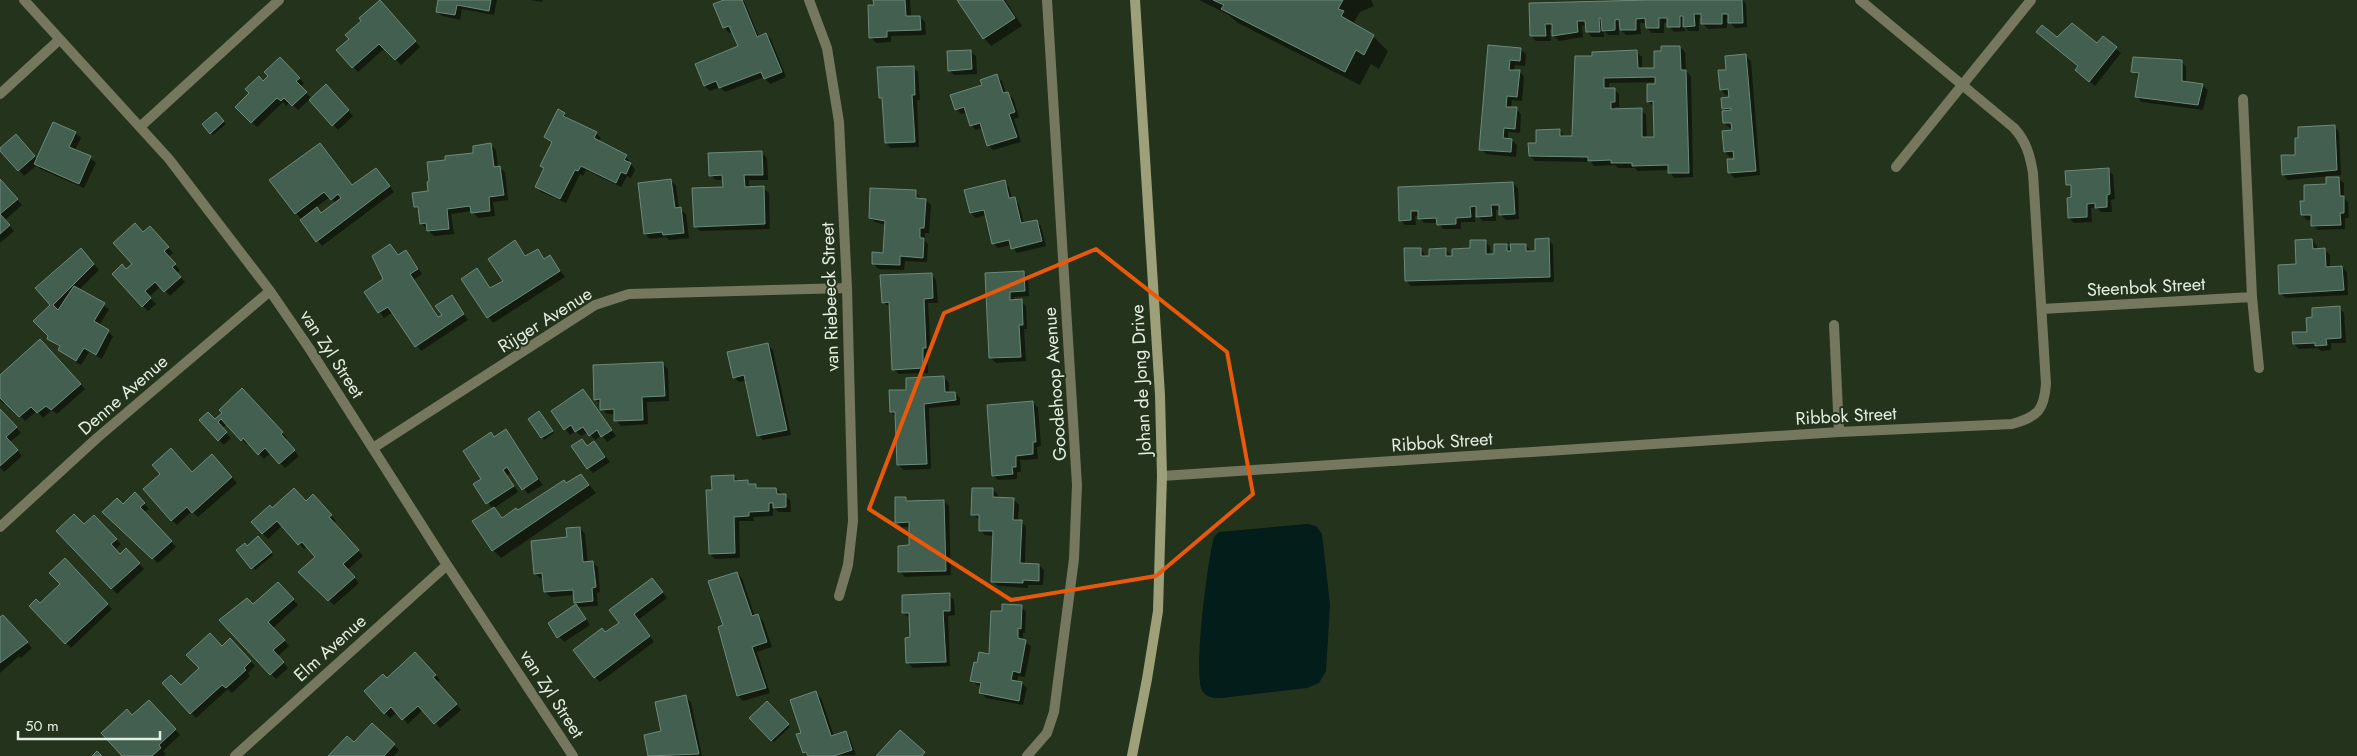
<svg xmlns="http://www.w3.org/2000/svg" width="2357" height="756" viewBox="0 0 2357 756" font-family="Jost,sans-serif">
<style>
.water{fill:#031d1a}
.shadow{fill:#0007;fill-rule:evenodd}
.building{fill:#425f4f;stroke:#6c8b7a;fill-rule:evenodd}
.lines{fill:none;stroke-linecap:round;stroke-linejoin:round}
.street{stroke:#75775e;stroke-width:10}
.secondary{stroke:#9da079;stroke-width:10}
.marked{fill:none;stroke:#e8590c;stroke-width:4;stroke-linejoin:round}
.labels{text-anchor:middle;stroke-width:4;stroke-linejoin:round;paint-order:stroke}
.street-label{font-size:18px;fill:#e4eee0;stroke:#24331c}
</style>
<rect width="100%" height="100%" fill="#24331c"/>
<path class="water" d="M1307 524 1316 526 1322 534 1330 605 1326 671 1319 683 1307 688 1222 698C1214 698 1206 698 1202 690 1193 674 1208 558 1214 537L1219 532Z"/>
<path class="shadow" d="M439 0H497L494 15 462 9 460 20 442 16 437 11Z
M530 0H543L542 2Z
M727 0 744 1 759 37 766 34 771 39 786 77 770 84 764 77 725 92 720 87 710 91 705 86 696 64 739 47 733 31 729 33 724 27Z
M875 0H910L911 17H920L925 22 926 35 891 36V42L876 43 871 37Z
M959 0H1005L1022 26 991 46 984 38Z
M1199 0H1371L1374 6 1360 12 1354 22 1373 36 1388 51 1379 69 1371 64 1360 85 1238 23 1229 15Z
M1693 0H1743L1746 4 1747 27 1735 28 1730 22 1729 19H1727V28L1708 29 1703 24 1702 18H1699V31H1689L1685 27V31L1674 32 1669 26V22L1664 23V33H1652L1647 28V23H1640L1641 34 1626 35 1619 28V35H1608L1604 31V37H1592L1587 32V25L1582 26 1583 37 1559 41 1554 36 1553 29H1550L1551 41H1536L1531 36 1530 5Z
M384 7 420 47 401 65 385 48 358 72 338 50Z
M2057 38 2097 45 2103 38 2121 53 2095 86 2082 75 2079 67Z
M1489 46 1520 49 1526 54 1525 66 1515 65 1514 71H1519L1524 77 1522 101 1512 100 1511 108 1516 109 1521 114 1520 133 1508 132V140H1512L1517 145 1516 157 1486 154 1481 149Z
M1680 47 1685 52 1686 71 1691 76 1693 177 1674 178 1669 170 1638 171 1635 168H1618L1615 165 1594 166 1591 162 1535 161 1530 156 1538 144 1560 130 1565 138 1573 137 1593 57 1637 52 1642 57V69H1655L1662 52ZM1656 82 1648 101 1653 106 1655 138H1647L1646 115 1641 110H1615V107H1619V94L1614 89H1609V83Z
M970 51 976 56 977 74 954 75 949 70Z
M1746 56 1751 61 1760 175 1734 178 1729 172 1735 156 1730 157 1725 152 1733 131V128H1730L1724 123 1727 112 1723 108 1730 98V94L1726 95 1721 90 1727 71Z
M280 59 304 83 300 87 312 99 331 91 353 116 338 130 310 99 298 110 290 102 286 106 283 102 257 127 237 107 270 76Z
M2181 61 2186 67V83L2202 85 2208 90 2203 110 2142 102 2137 97 2140 77 2132 71Z
M913 67 918 72 920 100H917L919 147 891 148 886 143 884 101 880 97Z
M997 76 1002 81 1006 94 1013 98 1019 117 1014 119 1021 142 993 150 988 145 983 128 976 130 971 125 967 113 961 114 956 109Z
M216 113 226 124 213 135 204 124Z
M564 114 569 119 596 133 601 138 599 142 626 156 635 170 631 178 627 176 621 187 586 170 583 176 580 174 566 203 541 192 536 187 545 169 542 166 552 143 545 137Z
M53 123 76 133 81 138 75 150 90 158 96 163 84 188 40 169 37 165 24 176 1 149 21 141 37 159Z
M2334 126 2339 132 2341 175 2288 180 2283 175 2282 157 2297 156Z
M320 144 353 186 381 175 394 192 322 246 296 213ZM330 197 336 203 321 214 315 208Z
M491 145 496 150 498 167 505 172 508 200 493 202 495 216 478 218 472 211 451 214 454 234 434 236 421 223 420 212 415 207 429 192 447 161 475 154Z
M761 152 767 158 768 180H749V188H763L769 193 770 229 700 231 695 226 724 188V180H716L711 175Z
M2108 169 2113 175 2115 199 2111 200 2112 212H2101L2097 208H2091L2092 222 2074 223 2069 218 2072 189 2067 184Z
M2338 178 2344 183V198L2348 202 2349 218H2345V229L2318 230 2312 225V220H2307L2302 215 2306 202Z
M0 180 22 205 5 220 14 231 0 243Z
M671 181 676 186 679 209 686 214 689 238 669 240 666 237 650 239 645 234Z
M1004 182 1009 187 1012 199 1019 204 1024 224 1036 221 1041 226 1046 246 1017 253 1011 245 998 248 993 243 986 215 976 218 971 213Z
M1513 183 1518 188 1519 219 1506 220 1501 215 1500 210H1496V221H1483L1475 214V222H1461V229H1443L1438 223H1424L1419 216H1415L1416 225H1405L1400 220 1399 188Z
M916 192 921 200H925L931 205 929 233H925V241L928 244 927 262 905 261 904 270 878 269 873 263 884 254 886 225 875 222 870 217Z
M155 232 173 253 168 257 180 270 177 273 185 282 170 296 161 286 149 297 156 304 148 311 143 306 126 270 134 264 143 233Z
M1548 239 1553 245 1554 282 1411 286 1406 280 1421 249 1426 257 1446 250 1453 257 1485 241 1490 247 1491 255H1495L1506 245 1512 250 1526 245 1531 252H1537Z
M2312 240 2317 246V250H2325L2330 255V268L2342 267 2347 272 2348 295 2286 298 2280 293Z
M515 242 527 257 538 251 546 260 550 257 565 277 493 323 462 279 477 269 491 289 504 281Z
M390 245 399 256 405 252 411 257 422 274 414 280 439 318 443 316 452 297 468 320 421 351 393 312 384 318 366 292 385 280Z
M86 255 99 270 79 290 109 309 99 326 113 336 102 359 89 352 81 365 65 355 60 350 61 348 48 339 52 305Z
M1023 272 1028 277 1029 296 1014 297 1015 301H1021L1026 306 1027 329H1024L1026 361 996 363 991 358 987 274Z
M931 274 936 280 938 303H928L931 353H927L928 373 899 374 893 369 890 307 883 302Z
M2339 308 2344 313 2346 343H2331V350L2321 351 2318 348 2299 349 2294 344Z
M45 345 85 389 57 414 52 410 43 418 37 411 25 421 7 401 4 404 0 400V376Z
M768 345 773 350 791 435 763 440 758 435 746 381 739 382 734 377Z
M663 364 668 369 669 401 647 402 648 424 621 426 616 420 615 414H607L602 409 601 404 595 399Z
M944 377 949 383V393H955L960 398V405L929 408 931 469 904 470 898 465 896 417 891 412 908 391Z
M242 390 287 438 285 440 299 456 285 468 271 453 264 459 249 443 247 445 227 424 222 428 231 438 224 445 200 420 215 421Z
M583 390 616 436 607 442 602 435 595 440 588 432 581 436 576 431 570 435 565 429Z
M1033 402 1038 408 1041 446 1037 447 1038 459 1020 460 1021 472H1017V479L998 480 993 475Z
M0 410 21 433 10 442 22 456 4 472 0 467Z
M541 414 554 433 544 440 529 419Z
M505 431 543 485 528 494 512 472 507 475 518 492 494 508 503 518 519 512 581 475 596 493 501 558 493 550V509L475 485 483 479 495 438Z
M594 442 610 462 593 473 588 468V447Z
M217 460 237 483 198 517 192 511 177 525 172 520 192 473Z
M734 476 739 482H747L760 489H776L790 500 791 512H779L773 508V516L753 517 754 521H739L740 558 715 559 710 554 713 492Z
M993 489 998 495V499L1014 500 1019 505 1018 521 1026 526 1025 564 1039 565 1044 570 1043 585H1028V588L998 586 992 581 994 536 985 535 980 530V520L972 514Z
M135 494 149 509 144 512 176 547 158 563 104 512 123 505Z
M905 498 909 502 944 501 949 506 951 575 905 577 900 571 910 546V527H902L897 522Z
M318 501 336 521 334 523 363 556 347 570 359 583 334 605 300 572 317 557 307 546 304 549 282 526 268 539 252 522 273 509Z
M94 516 121 544 115 550 120 556 126 550 144 569 117 594 58 531 84 526Z
M580 528 585 534 588 563 593 562 598 568 600 592 597 593 598 606 578 607 590 625 564 642 549 624 578 605 575 602 574 595 551 597 545 592 544 578H540L535 573Z
M258 538 273 555 255 570 238 550 248 547Z
M65 559 112 609 71 648 31 606 40 604 62 584Z
M737 573 742 578 755 617 758 616 763 621 772 647 757 652 770 693 743 701 738 696 720 628 724 626Z
M652 579 667 598 638 620 654 642 600 682 595 677 606 634 620 623Z
M283 588 298 605 273 628 289 646 278 656 288 668 276 679 221 620 253 606Z
M949 595 954 600 955 615 948 616 950 666 913 668 908 663 911 639 910 618 903 613Z
M1021 606 1026 612 1025 633H1023V641L1031 646 1025 677 1018 676 1017 682 1021 683 1027 688 1023 705 986 698 981 693 982 686 977 685 972 680 978 664 991 655 1003 612Z
M2 616 32 648 21 658 19 656 0 673V619Z
M230 640 255 666 248 673 250 676 232 693 228 689 196 718 164 683 181 686Z
M415 654 440 680 437 683 461 710 440 728 423 710 408 724 397 712 390 718 385 713 387 679Z
M816 693 821 698 834 736 845 733 850 738 856 755 808 756 804 752 803 733Z
M685 697 691 702 702 756H650L645 736 663 732Z
M149 702 180 735 163 751 166 754 163 756H124L133 717Z
M767 703 790 727 774 742 751 718Z
M372 724 399 750 394 756H330L354 743Z"/>
<path class="building" d="M380 0 416 41 395 60 379 44 352 68 336 50 349 39 345 35 361 21 359 18Z
M438 0H491L489 11 457 5 455 15 436 12Z
M724 0H742L757 37 766 33 782 72 764 79 761 72 719 88 716 81 704 86 695 64 738 46 729 26 723 28 713 4Z
M873 0H905L906 16H920L921 30 887 31V37L869 38 868 5H874Z
M957 0H1003L1015 18 983 39Z
M1213 0H1343L1338 9 1344 11 1341 16 1374 35 1364 55 1356 50 1345 72 1221 9 1224 5Z
M1649 0H1742L1743 23H1728V14H1722V24H1701V14H1694L1695 26 1683 27V16H1680V27H1667V18H1659V28H1646L1645 18 1636 19V30H1620L1619 19 1615 20V30L1602 31 1601 18H1599L1600 32H1586L1585 21H1577L1578 32 1552 36V24H1545L1546 36H1530L1529 3Z
M2072 23 2097 43 2103 36 2117 47 2089 82 2075 70 2078 66 2036 32 2042 25 2057 37Z
M1488 45 1521 48 1520 61 1510 60 1509 70H1520L1517 97 1507 96 1506 107H1517L1515 129 1504 128 1503 138 1512 139 1511 152 1479 150Z
M1661 46H1680L1681 70H1686L1689 173H1668V165L1632 166V163H1611V160L1588 161V157L1529 156 1528 143H1536V130L1560 129V136H1572L1575 56H1592V52L1637 50 1638 68H1654V51H1661ZM1655 77V84H1647V102L1653 101 1654 137H1642V108L1611 109V102H1615V88H1604V78Z
M971 50 972 69 948 71 947 51Z
M1746 54 1756 171 1728 173 1727 159H1734L1733 151 1724 152 1722 131 1732 130 1731 123H1723L1722 111 1731 110V108L1722 109 1721 98 1729 97 1728 89 1720 90 1718 70H1726L1725 56Z
M280 57 300 78 296 81 307 92 292 106 284 98 281 101 277 98 251 123 235 107 249 93 245 89 259 76 263 81 268 76 264 72Z
M2133 57 2182 60V81L2203 84 2198 105 2135 97 2139 73 2131 72Z
M914 66 915 95H912L915 142 885 143 882 98H879L877 67Z
M997 74 1003 93 1008 92 1015 112 1009 114 1017 137 987 146 980 123 970 126 964 107 955 110 950 95 982 85 980 80Z
M326 84 349 110 332 126 309 100Z
M558 109 565 113 563 116 597 132 594 138 627 155 624 160 631 163 626 174 621 172 616 183 581 166 578 171 575 170 560 199 535 187 544 168 540 166 552 142 544 137Z
M216 112 224 121 210 134 202 124Z
M53 122 76 132 69 147 91 156 79 184 34 164Z
M2335 125 2337 170 2282 175 2281 155H2295V138H2298V127Z
M16 134 35 156 18 171 0 151V148Z
M320 143 352 185 376 168 390 186 316 242 300 220 317 207 321 213 341 198 338 194 331 200 324 192 295 214 269 180Z
M491 143 494 167 500 166 504 195 489 197 490 211 471 213 470 206 447 209 449 229 427 231 426 223 420 224 418 207H414L412 193 428 191 427 182 429 181 427 162 445 160V156L473 153V146Z
M762 151 763 175H744L745 187 764 186 765 224 694 227 692 188 723 187 722 175 709 176 708 153Z
M2109 168 2110 194 2107 195V207L2095 208V203L2087 204V217L2068 218 2067 198 2071 197V185H2066L2065 171Z
M2326 177H2339L2340 196H2344V213H2340L2341 225 2311 226V215H2301L2300 201H2304V185L2326 184Z
M0 179 18 199 0 214 10 225 0 234Z
M671 179 675 208 681 207 684 233 663 235 662 232 644 234 638 183Z
M1005 180 1009 198 1015 197 1021 223 1037 220 1042 241 1011 249 1009 240 992 244 984 210 970 213 964 190Z
M1513 182 1515 214 1499 215V205H1491L1492 216 1476 217V206L1470 207 1471 217 1456 218V224L1437 225 1436 218 1418 219V211H1411V220L1399 221 1398 187Z
M870 188 916 190V198L926 199 924 228H920V238H924L923 258 900 256V265L872 264V252L883 253 885 221 869 218Z
M135 223 143 232 150 226 169 247 164 251 176 264 172 267 181 277 164 292 155 282 145 291 151 298 142 307 112 274 122 264 126 269 132 264 113 243Z
M1549 238 1550 277 1405 281 1404 248H1421V256H1429V249L1446 248V256H1452V249L1470 248V240H1486V254H1494V244H1507V251H1511L1510 244H1526V251H1535V239Z
M2312 239 2313 249 2325 248 2326 267 2342 266 2344 290 2279 294 2278 265 2296 264 2295 240Z
M515 240 525 256 538 249 544 259 550 255 560 271 487 318 461 279 477 268 490 288 503 281 488 259Z
M390 244 398 255 406 250 418 269 410 274 438 317 442 315 435 306 452 295 464 314 415 347 388 307 378 313 364 292 383 279 372 256Z
M81 248 94 264 53 305 58 310 74 286 105 303 94 321 109 330 96 355 84 348 76 361 58 350 60 346 47 339 48 336 33 321 50 305 35 288Z
M1024 271 1025 291 1010 292V300L1022 299 1023 325H1019L1021 357 989 358 985 273Z
M932 273 933 298 924 299 926 348H923V368L892 370 889 302 882 303 880 275Z
M2340 306 2341 338 2326 339 2327 345 2315 346V343L2293 344 2292 332H2307L2306 318 2312 317V308Z
M40 339 81 384 51 410 46 406 37 413 31 407 19 417 0 398V375Z
M768 343 787 430 757 436 744 375 733 378 727 352Z
M663 362 665 396 642 397 643 420 614 421V409L600 410V399L594 400 593 365Z
M944 376 945 392H955L956 400 924 404 927 464 897 465 895 412H890L889 390H906V378Z
M242 388 283 432 281 434 295 450 279 464 265 448 258 455 243 438 241 441 221 419 218 422 227 432 218 441 199 420 208 412 215 419 222 413 219 410Z
M583 389 612 430 601 437 597 430 589 436 583 427 575 432 571 425 564 430 551 411Z
M1033 401 1036 442H1033V454L1016 456V467H1012L1013 474 992 476 987 405Z
M0 409 17 427 6 437 18 450 0 466Z
M539 411 553 431 541 438 528 419Z
M506 429 538 479 522 490 507 467 503 470 514 486 486 504 473 484 481 479 463 451 491 432 494 437Z
M582 439 587 446 594 441 605 457 587 469 571 446Z
M171 448 192 472 212 454 232 477 192 513 187 507 171 521 143 489 160 474 152 465Z
M581 474 589 485 492 551 472 521 494 507 502 518 516 508 518 510 564 480 566 483Z
M734 475V481L748 480V484H756V488H776L777 494H786V507L773 508V503H769V511L749 512V516L734 517 735 553 709 554 706 490H712L711 476Z
M294 488 306 501 313 494 332 515 329 517 359 550 343 564 355 577 328 601 298 572 315 557 302 542 298 545 277 521 262 534 251 522 270 505 272 508Z
M972 488H993V497L1014 498 1013 520H1022L1020 563 1039 564V581L1023 580V583L991 582 993 531H979V515H971Z
M135 492 145 503 140 507 172 541 152 559 102 512 117 498 123 504Z
M895 497H906V501L944 500 946 571 898 572V546L909 545V522L895 523Z
M74 514 84 524 94 515 117 539 111 544 120 554 126 548 140 563 111 589 56 531Z
M580 527 583 562 593 561 596 587 592 588 593 601 574 603 573 590 544 592 542 573 534 574 531 541 567 537 566 528Z
M258 536 272 552 251 569 236 550 245 543 247 546Z
M65 558 108 604 65 644 29 606 36 599 40 603 60 584 49 573Z
M737 572 752 616 758 614 767 642 752 647 766 688 737 696 718 627 723 625 708 581Z
M652 578 663 592 634 614 650 636 594 678 573 650 602 628 605 632 619 623 609 610Z
M278 582 294 599 268 622 285 640 273 650 284 662 270 675 219 620 247 598 253 604Z
M950 593V611H943L946 662 906 663 905 638 910 637 909 613H902V595Z
M576 604 586 619 557 638 548 623Z
M1002 604 1022 605 1021 629 1018 628V638L1026 640 1020 673 1013 671 1011 680 1022 682 1019 701 979 693 981 683 970 681 974 662 977 663 979 652 989 654 991 611H1002Z
M3 615 28 642 0 663V617Z
M210 633 222 646 230 638 251 661 244 668 246 670 226 688 222 685 190 714 162 683 171 675 181 685 199 668 186 655Z
M415 652 436 675 433 677 457 704 434 724 418 706 402 720 391 707 384 714 364 691 383 674 387 678Z
M816 691 831 736 846 731 852 750 834 756H808L806 752 803 753 796 734 801 733 790 700Z
M686 695 699 754 648 756 644 735 661 731 655 702Z
M149 700 176 729 159 745 161 748 152 756H122L101 733 127 709 132 715Z
M767 701 789 724 771 741 749 718Z
M372 723 395 744 384 756H328L347 736 354 742Z
M900 730 925 752 922 756H876Z
M97 751 102 756H92Z"/>
<g class="lines">
<path class="street" d="M24 0 169 159 270 291 309 348 447 565 573 756
M809 0 827 48 839 122 847 288 853 521 848 565 839 596
M0 94 59 40
M2243 99 2252 297 2259 368
M140 127 279 0
M1896 167 2031 0
M2042 309 2252 297
M1834 325 1839 432
M373 448 595 305 629 294 847 288
M1162 476 1839 432 2012 424C2038 417 2044 410 2046 384L2033 173C2030 155 2026 141 2014 128L1860 0
M0 527 97 438 270 291
M235 756 447 565
M1027 756 1047 733 1054 712 1074 559 1077 485 1047 0"/>
<path class="secondary" d="M1132 756 1147 679 1158 611 1162 476 1160 395 1135 0"/>
</g>
<path class="marked" d="M1096 249 1227 352 1253 494 1156 576 1011 600 869 509 944 313Z"/>
<g class="labels">
<g class="street-label">
<text transform="translate(2146 287) rotate(-3)" y="6">Steenbok Street</text>
<text transform="translate(830 297) rotate(-92)" y="6">van Riebeeck Street</text>
<text transform="translate(545 320) rotate(-32)" y="6">Rijger Avenue</text>
<text transform="translate(332 354) rotate(57)" y="6">van Zyl Street</text>
<text transform="translate(1141 380) rotate(-93)" y="6">Johan de Jong Drive</text>
<text transform="translate(1055 384) rotate(-94)" y="6">Goodehoop Avenue</text>
<text transform="translate(123 395) rotate(-41)" y="6">Denne Avenue</text>
<text transform="translate(1846 416) rotate(-3)" y="6">Ribbok Street</text>
<text transform="translate(1442 442) rotate(-4)" y="6">Ribbok Street</text>
<text transform="translate(330 648) rotate(-42)" y="6">Elm Avenue</text>
<text transform="translate(552 694) rotate(57)" y="6">van Zyl Street</text>
</g>
</g>
<path d="M18 731v8h142v-8" fill="none" stroke="#e4eee0" stroke-width="2.5"/>
<text x="25" y="731" font-size="15" fill="#e4eee0" stroke="#24331c" stroke-width="4" paint-order="stroke">50 m</text>
</svg>
